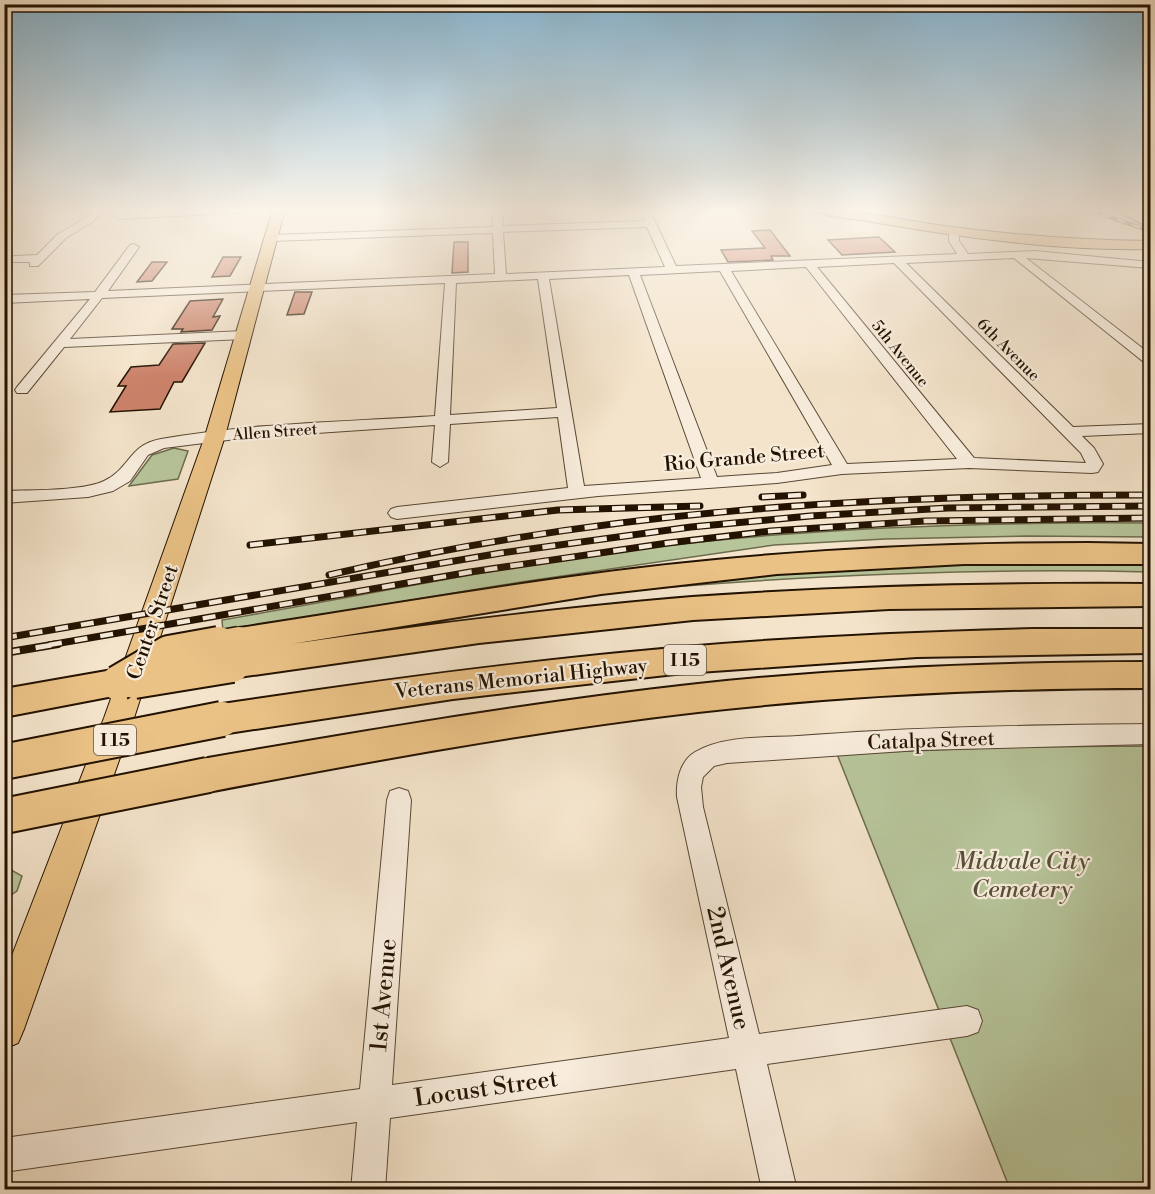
<svg xmlns="http://www.w3.org/2000/svg" width="1155" height="1194" viewBox="0 0 1155 1194" font-family="'Libre Bodoni',serif">
<style>
.green{fill:#b7c59b;stroke:#6d6c4e;stroke-width:1.5}
.building{fill:#cd846c;stroke:#231200;stroke-width:1.5}
.lines{fill:none;stroke-linecap:round;stroke-linejoin:round}
.minor-casing{stroke:#574633;stroke-width:2}
.major-casing{stroke:#231200;stroke-width:2}
.highway-casing{stroke:#231200;stroke-width:4}
.minor{fill:#f8eddd;fill-rule:evenodd}
.major{fill:#eac286;fill-rule:evenodd}
.highway{fill:#eac286;fill-rule:evenodd}
.tram{stroke:#231200;stroke-width:1.5}
.rail-far2-casing{stroke:#231200;stroke-width:4}
.rail-far1-casing{stroke:#231200;stroke-width:7}
.rail-casing{stroke:#231200;stroke-width:8}
.rail-far2{stroke:#f8eddd;stroke-width:2;stroke-dasharray:8;stroke-linecap:butt}
.rail-far1{stroke:#f8eddd;stroke-width:4.5;stroke-dasharray:13;stroke-linecap:butt}
.rail{stroke:#f8eddd;stroke-width:5;stroke-dasharray:16;stroke-linecap:butt}
.highway-bridge-far1-casing{stroke:#231200;stroke-width:29;stroke-linecap:butt}
.highway-bridge-casing{stroke:#231200;stroke-width:38;stroke-linecap:butt}
.highway-bridge-far1{stroke:#eac286;stroke-width:26}
.highway-bridge{stroke:#eac286;stroke-width:34}
.labels{text-anchor:middle;stroke-width:4.5;stroke-linejoin:round;paint-order:stroke}
.far-street-label{font-size:16px;fill:#231200;stroke:#f8eddd}
.shield{fill:#f8eddd;stroke:#635442;stroke-width:1.5}
.shield-label{font-size:18px;font-weight:bold;fill:#231200}
.street-label{font-size:20px;fill:#231200;stroke:#f8eddd}
.near-park-label{font-size:24px;font-style:italic;fill:#575136;stroke:#f8eddd}
.near-street-label{font-size:24px;fill:#231200;stroke:#f8eddd}
</style>
<rect width="100%" height="100%" fill="#f4e4cb"/>
<filter id="stains"><feTurbulence type="fractalNoise" baseFrequency=".00333" numOctaves="4"/><feColorMatrix values="0 0 0 0 .2 0 0 0 0 .09 0 0 0 0 .02 0 0 0 .5 -.17"/></filter>
<radialGradient id="worn" r=".72"><stop offset=".6" stop-color="#630" stop-opacity="0"/><stop offset="1" stop-color="#630" stop-opacity=".3"/></radialGradient>
<path class="green" d="M174 448 188 451 178 479 129 486 152 455Z
M1150 523V537L1026 536 885 539 774 545 521 582 223 631 222 620C384 592 546 557 709 541 856 526 1003 522 1150 523Z
M1047 559 1150 560V572C963 567 775 577 588 594L704 577Z
M1150 746V1189H1010L837 754 1009 747Z
M4 866 22 876 17 891 5 899Z"/>
<path class="building" d="M770 230 790 256H771L773 260 728 262 721 250 765 248 752 231Z
M879 237 895 252 842 255 828 240Z
M454 242H468V272L452 273Z
M223 257H241L230 276 212 277Z
M152 262H167L152 281 137 282Z
M295 292H312L304 314 287 315Z
M223 299 213 317 220 316 212 330 181 332 183 329H172L190 301Z
M205 343 182 382H174L160 409 110 412 126 386H118L131 367 159 365 173 344Z"/>
<g class="lines">
<defs>
<path id="minor" d="M95 209H106L92 222 66 238 38 266H30V262H14L9 259 14 256 37 255 58 234 86 218Z
M199 209H258L253 212 119 219 114 216 119 213Z
M492 209H502L503 226 645 221 639 209H649L676 266 957 254 949 241V231L954 228 959 231V241L968 254 1035 251 1150 262V268L1026 258 1150 354V364L1145 363 1014 258 906 263 1073 427 1150 424V433L1082 436 1094 448 1103 464 1098 472 1092 473 969 468 842 474 777 483 598 496 397 519 391 517 388 513 391 509 397 507 568 488 558 417 450 424 448 462 440 467 432 462 435 425 244 438 164 448 148 455 130 481 113 491 88 497 4 503V491C29 490 84 491 104 481 131 468 128 445 161 439 251 423 345 422 435 416L445 283 102 298 70 339 244 331 250 335 244 339 64 347 27 393H17L15 390 17 387 90 299 4 303V295L95 292 130 245 134 244 139 247 108 291 495 274 493 233 271 241 266 238 271 235 493 227ZM647 227 665 267 506 274 503 232ZM894 263 1081 453 1086 463 974 458 817 267ZM806 267 957 459 847 464 731 271ZM720 271 832 465 777 473 717 477 640 275ZM629 275 701 478 584 486 549 279ZM538 279 557 408 450 415 456 283Z
M1150 724V744L919 750 727 763 714 766 703 777 701 787 703 807 759 1034 967 1006 978 1010 982 1021 978 1032 967 1036 767 1064 797 1190H762L736 1069 390 1118 385 1190H351L357 1122 4 1172V1138L360 1089 387 800 390 791 399 788 408 791 411 800 392 1085 729 1038 677 797C676 781 680 761 695 752 724 735 765 738 798 736 915 727 1033 725 1150 724Z"/>
<path id="major" d="M273 209H285L225 436 134 718 24 1029 18 1043 4 1049V976L104 718 205 436Z
M813 209C857 209 901 220 944 226 1013 235 1081 240 1150 241V249C1055 251 960 237 866 221 854 219 821 217 813 209Z"/>
<path id="highway" d="M1088 543 1150 544V564H964L777 574 601 594 291 644C425 625 558 608 692 597 845 586 997 583 1150 584V606L889 609 693 620 479 643 232 678 221 674 216 665 221 656 237 651 228 649 224 640 228 631 239 628C398 604 556 575 716 560 840 548 964 543 1088 543Z
M1033 629H1150V653L917 657 684 673 453 699 222 734 210 729 205 719 210 709 222 704C376 681 530 660 685 647 801 637 917 632 1033 629Z
M1150 662V688C999 688 848 695 698 712 533 731 370 761 208 792L196 787 190 775 196 763 208 758C371 730 534 702 698 684 848 668 999 662 1150 662Z
M118 669 129 673 134 683 129 693 4 717V689Z"/>
</defs>
<use href="#minor" class="minor-casing"/>
<use href="#major" class="major-casing"/>
<use href="#highway" class="highway-casing"/>
<use href="#minor" class="minor"/>
<use href="#major" class="major"/>
<use href="#highway" class="highway"/>
<path class="tram" d="M1113 209 1150 229"/>
<defs>
<path id="rail-far2" d="M1087 209 1150 231"/>
<path id="rail-far1" d="M762 497 803 495
M250 545 558 510 700 506
M329 575C604 510 869 495 1150 495
M4 638 501 553 691 527 810 516 948 508 1150 506
M49 645 470 572 668 543 771 531 925 521 1150 518"/>
<path id="rail" d="M4 653 58 644"/>
</defs>
<use href="#rail-far2" class="rail-far2-casing"/>
<use href="#rail-far1" class="rail-far1-casing"/>
<use href="#rail" class="rail-casing"/>
<use href="#rail-far2" class="rail-far2"/>
<use href="#rail-far1" class="rail-far1"/>
<use href="#rail" class="rail"/>
<defs>
<path id="highway-bridge-far1" d="M211 645 239 640"/>
<path id="highway-bridge" d="M134 681 232 665
M118 683 169 653 219 644
M8 761 222 719
M4 816 208 775"/>
</defs>
<use href="#highway-bridge-far1" class="highway-bridge-far1-casing"/>
<use href="#highway-bridge" class="highway-bridge-casing"/>
<use href="#highway-bridge-far1" class="highway-bridge-far1"/>
<use href="#highway-bridge" class="highway-bridge"/>
</g>
<linearGradient id="sky" x2="0" y2="1"><stop stop-color="#89b8d4"/><stop offset="0.56" stop-color="#faf3e8"/><stop offset="1" stop-color="#faf3e8" stop-opacity="0"/></linearGradient>
<rect width="1155" height="376" fill="url(#sky)"/>
<g class="labels">
<g class="far-street-label">
<text transform="translate(1009 349) rotate(45)" y="6">6th Avenue</text>
<text transform="translate(901 353) rotate(51)" y="6">5th Avenue</text>
<text transform="translate(275 431) rotate(-4)" y="6">Allen Street</text>
</g>
<g class="shield">
<rect x="664" y="645" width="42" height="30" rx="4.5"/>
<rect x="94" y="725" width="42" height="30" rx="4.5"/>
</g>
<g class="shield-label">
<text x="685" y="666">I 15</text>
<text x="115" y="746">I 15</text>
</g>
<g class="street-label">
<text transform="translate(744 457) rotate(-5)" y="7">Rio Grande Street</text>
<text transform="translate(152 622) rotate(-71)" y="7">Center Street</text>
<text transform="translate(521 678) rotate(-6)" y="7">Veterans Memorial Highway</text>
<text transform="translate(931 740) rotate(-2)" y="7">Catalpa Street</text>
</g>
<g class="near-park-label">
<text x="1022" y="869">Midvale City<tspan x="1022" dy="28">Cemetery</tspan></text>
</g>
<g class="near-street-label">
<text transform="translate(729 968) rotate(77)" y="8">2nd Avenue</text>
<text transform="translate(383 995) rotate(-85)" y="8">1st Avenue</text>
<text transform="translate(486 1088) rotate(-8)" y="8">Locust Street</text>
</g>
</g>
<rect width="1155" height="1194" fill="none" stroke="#f4e4cb" stroke-width="24"/>
<rect x="6" y="6" width="1143" height="1182" fill="none" stroke="#231200" stroke-width="3"/>
<rect x="12" y="12" width="1131" height="1170" fill="none" stroke="#231200" stroke-width="1.5"/>
<rect width="100%" height="100%" filter="url(#stains)"/>
<rect width="100%" height="100%" fill="url(#worn)"/>
</svg>
